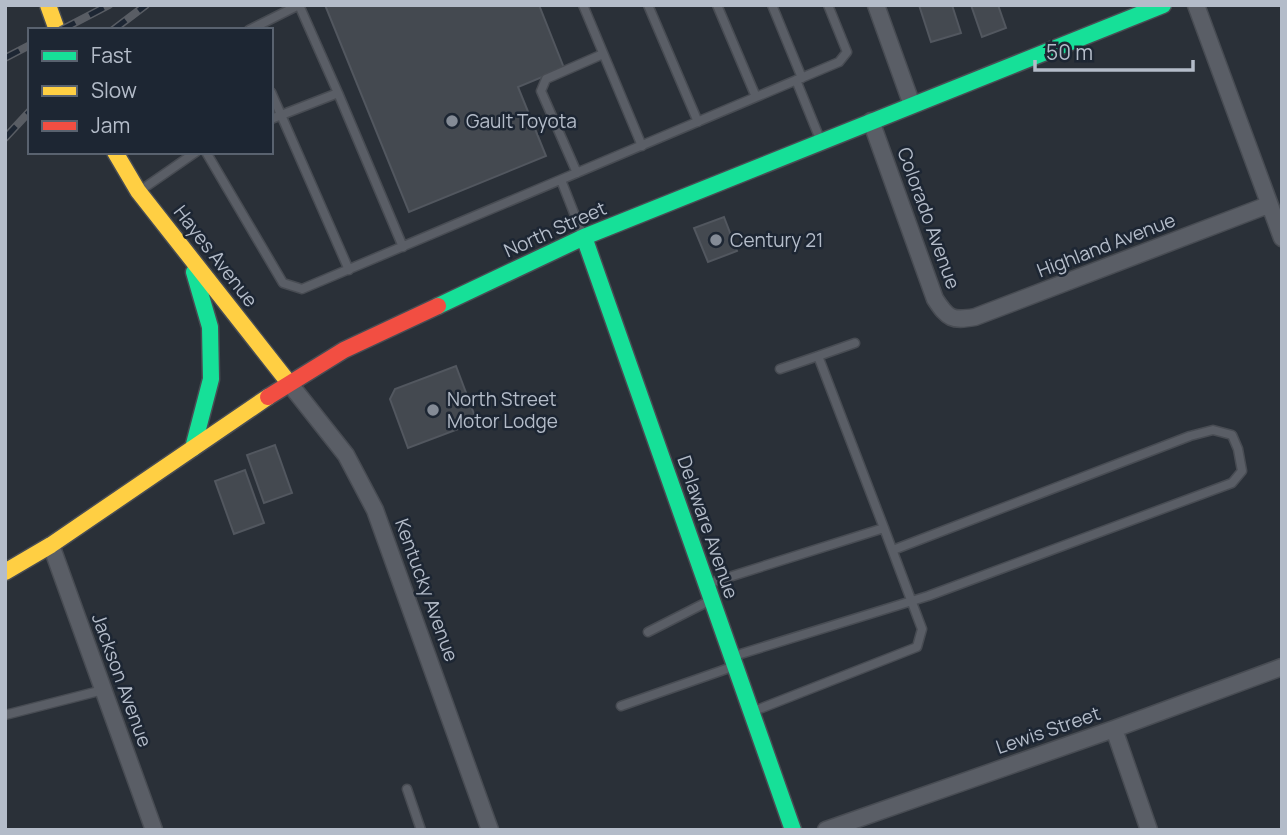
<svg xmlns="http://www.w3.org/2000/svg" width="1287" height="835" viewBox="0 0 1287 835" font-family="Manrope,sans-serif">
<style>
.building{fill:#444950;stroke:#52575f;stroke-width:2}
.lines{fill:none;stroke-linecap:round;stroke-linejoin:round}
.lane-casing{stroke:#484c53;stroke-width:11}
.street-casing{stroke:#484c53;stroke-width:19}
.fast-casing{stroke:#484c53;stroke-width:19}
.slow-casing{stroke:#484c53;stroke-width:19}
.jam-casing{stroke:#484c53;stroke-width:19}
.lane{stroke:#5a5e66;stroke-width:8}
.street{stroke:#5a5e66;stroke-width:16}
.fast{stroke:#16e098;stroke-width:16}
.slow{stroke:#ffcf43;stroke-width:16}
.jam{stroke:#f24e42;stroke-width:16}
.rail-casing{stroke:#595d64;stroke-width:8}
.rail{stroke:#1d2633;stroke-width:5;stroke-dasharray:16;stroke-linecap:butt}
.poi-dot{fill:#848b96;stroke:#1d2633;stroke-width:2.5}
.labels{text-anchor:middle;stroke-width:5;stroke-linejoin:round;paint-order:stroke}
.poi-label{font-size:19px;fill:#b4bcc9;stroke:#1d2633;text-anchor:start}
.street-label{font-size:19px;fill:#b4bcc9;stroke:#1d2633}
</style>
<rect width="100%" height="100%" fill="#2a3038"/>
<path class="building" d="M325 5H539L564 68 518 87 546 156 409 212Z
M919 5H952L961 33 931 42Z
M971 5H998L1006 28 982 37Z
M724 217 737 251 708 262 694 228Z
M456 366 477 422 408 448 390 399 395 389Z
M275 445 292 493 264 503 247 455Z
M245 470 264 523 234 534 215 481Z"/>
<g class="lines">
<defs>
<path id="lane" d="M583 5 642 146
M648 5 698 122
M717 5 756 97
M772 5 802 78
M249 30 299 5
M796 80 820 139
M271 92 349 270
M338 93 403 247
M271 119 338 93 299 5
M206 152 283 283 302 289 839 62 847 52 828 5
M577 173 541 91 546 79 603 54
M561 180 583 236
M141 190 196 152
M818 356 855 343
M780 369 818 356 884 528
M710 583 884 528 922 629 917 647 754 711
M648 632 709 601
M734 656 928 596 1232 483 1242 471 1238 449 1232 435 1213 430 1190 436 893 550
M621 706 732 667
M5 715 103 690
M407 789 421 830"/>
<path id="street" d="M876 5 912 105
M1196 5 1282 238
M871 121 935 299C948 319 952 321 975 317L1268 205
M289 383 346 455 375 510 490 830
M51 545 154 830
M1114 729 1149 830
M826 830 1114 729 1282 667"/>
<path id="fast" d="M584 237 793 830
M438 306 584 237 1163 5
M193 448 211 379 210 327 194 272"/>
<path id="slow" d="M48 5 57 30
M115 152 138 191 289 383
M5 572 51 545 268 397"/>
<path id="jam" d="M268 397 344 350 438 306"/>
</defs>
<use href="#lane" class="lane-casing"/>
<use href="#street" class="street-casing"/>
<use href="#fast" class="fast-casing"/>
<use href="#slow" class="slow-casing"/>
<use href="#jam" class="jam-casing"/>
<use href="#lane" class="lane"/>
<use href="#street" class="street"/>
<use href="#fast" class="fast"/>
<use href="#slow" class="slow"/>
<use href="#jam" class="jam"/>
<defs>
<path id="rail" d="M61 30 109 5
M113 30 146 5
M5 58 30 45
M5 138 30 111"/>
</defs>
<use href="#rail" class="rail-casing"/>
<use href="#rail" class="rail"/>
</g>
<g class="poi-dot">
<circle cx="452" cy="121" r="7"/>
<circle cx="716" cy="240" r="7"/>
<circle cx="433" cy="410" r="7"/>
</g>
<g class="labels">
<g class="poi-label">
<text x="466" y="128">Gault Toyota</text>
<text x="730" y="247">Century 21</text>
<text x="447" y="406">North Street<tspan x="447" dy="22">Motor Lodge</tspan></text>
</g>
<g class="street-label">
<text transform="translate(929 218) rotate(70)" y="7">Colorado Avenue</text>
<text transform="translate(555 229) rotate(-24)" y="7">North Street</text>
<text transform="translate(1106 245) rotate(-21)" y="7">Highland Avenue</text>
<text transform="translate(216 256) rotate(52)" y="7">Hayes Avenue</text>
<text transform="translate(708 527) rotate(71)" y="7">Delaware Avenue</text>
<text transform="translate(427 590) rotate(70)" y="7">Kentucky Avenue</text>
<text transform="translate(122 680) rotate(70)" y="7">Jackson Avenue</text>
<text transform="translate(1048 730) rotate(-19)" y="7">Lewis Street</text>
</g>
</g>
<rect width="1287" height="835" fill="none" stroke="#b4bcc9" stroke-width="14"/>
<rect x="28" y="28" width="245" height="126" fill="#1d2633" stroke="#59626f" stroke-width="2"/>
<rect x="42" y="51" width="35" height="10" fill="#16e098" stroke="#59626f" stroke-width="2"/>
<text x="91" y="63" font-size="21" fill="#b4bcc9">Fast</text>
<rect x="42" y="86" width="35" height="10" fill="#ffcf43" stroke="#59626f" stroke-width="2"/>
<text x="91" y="98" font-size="21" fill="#b4bcc9">Slow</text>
<rect x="42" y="121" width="35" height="10" fill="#f24e42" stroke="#59626f" stroke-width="2"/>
<text x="91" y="133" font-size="21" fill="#b4bcc9">Jam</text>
<path d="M1035 60v10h158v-10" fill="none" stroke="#b4bcc9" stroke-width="3.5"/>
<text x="1046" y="60" font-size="21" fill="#b4bcc9" stroke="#1d2633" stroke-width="5" paint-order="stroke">50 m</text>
</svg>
